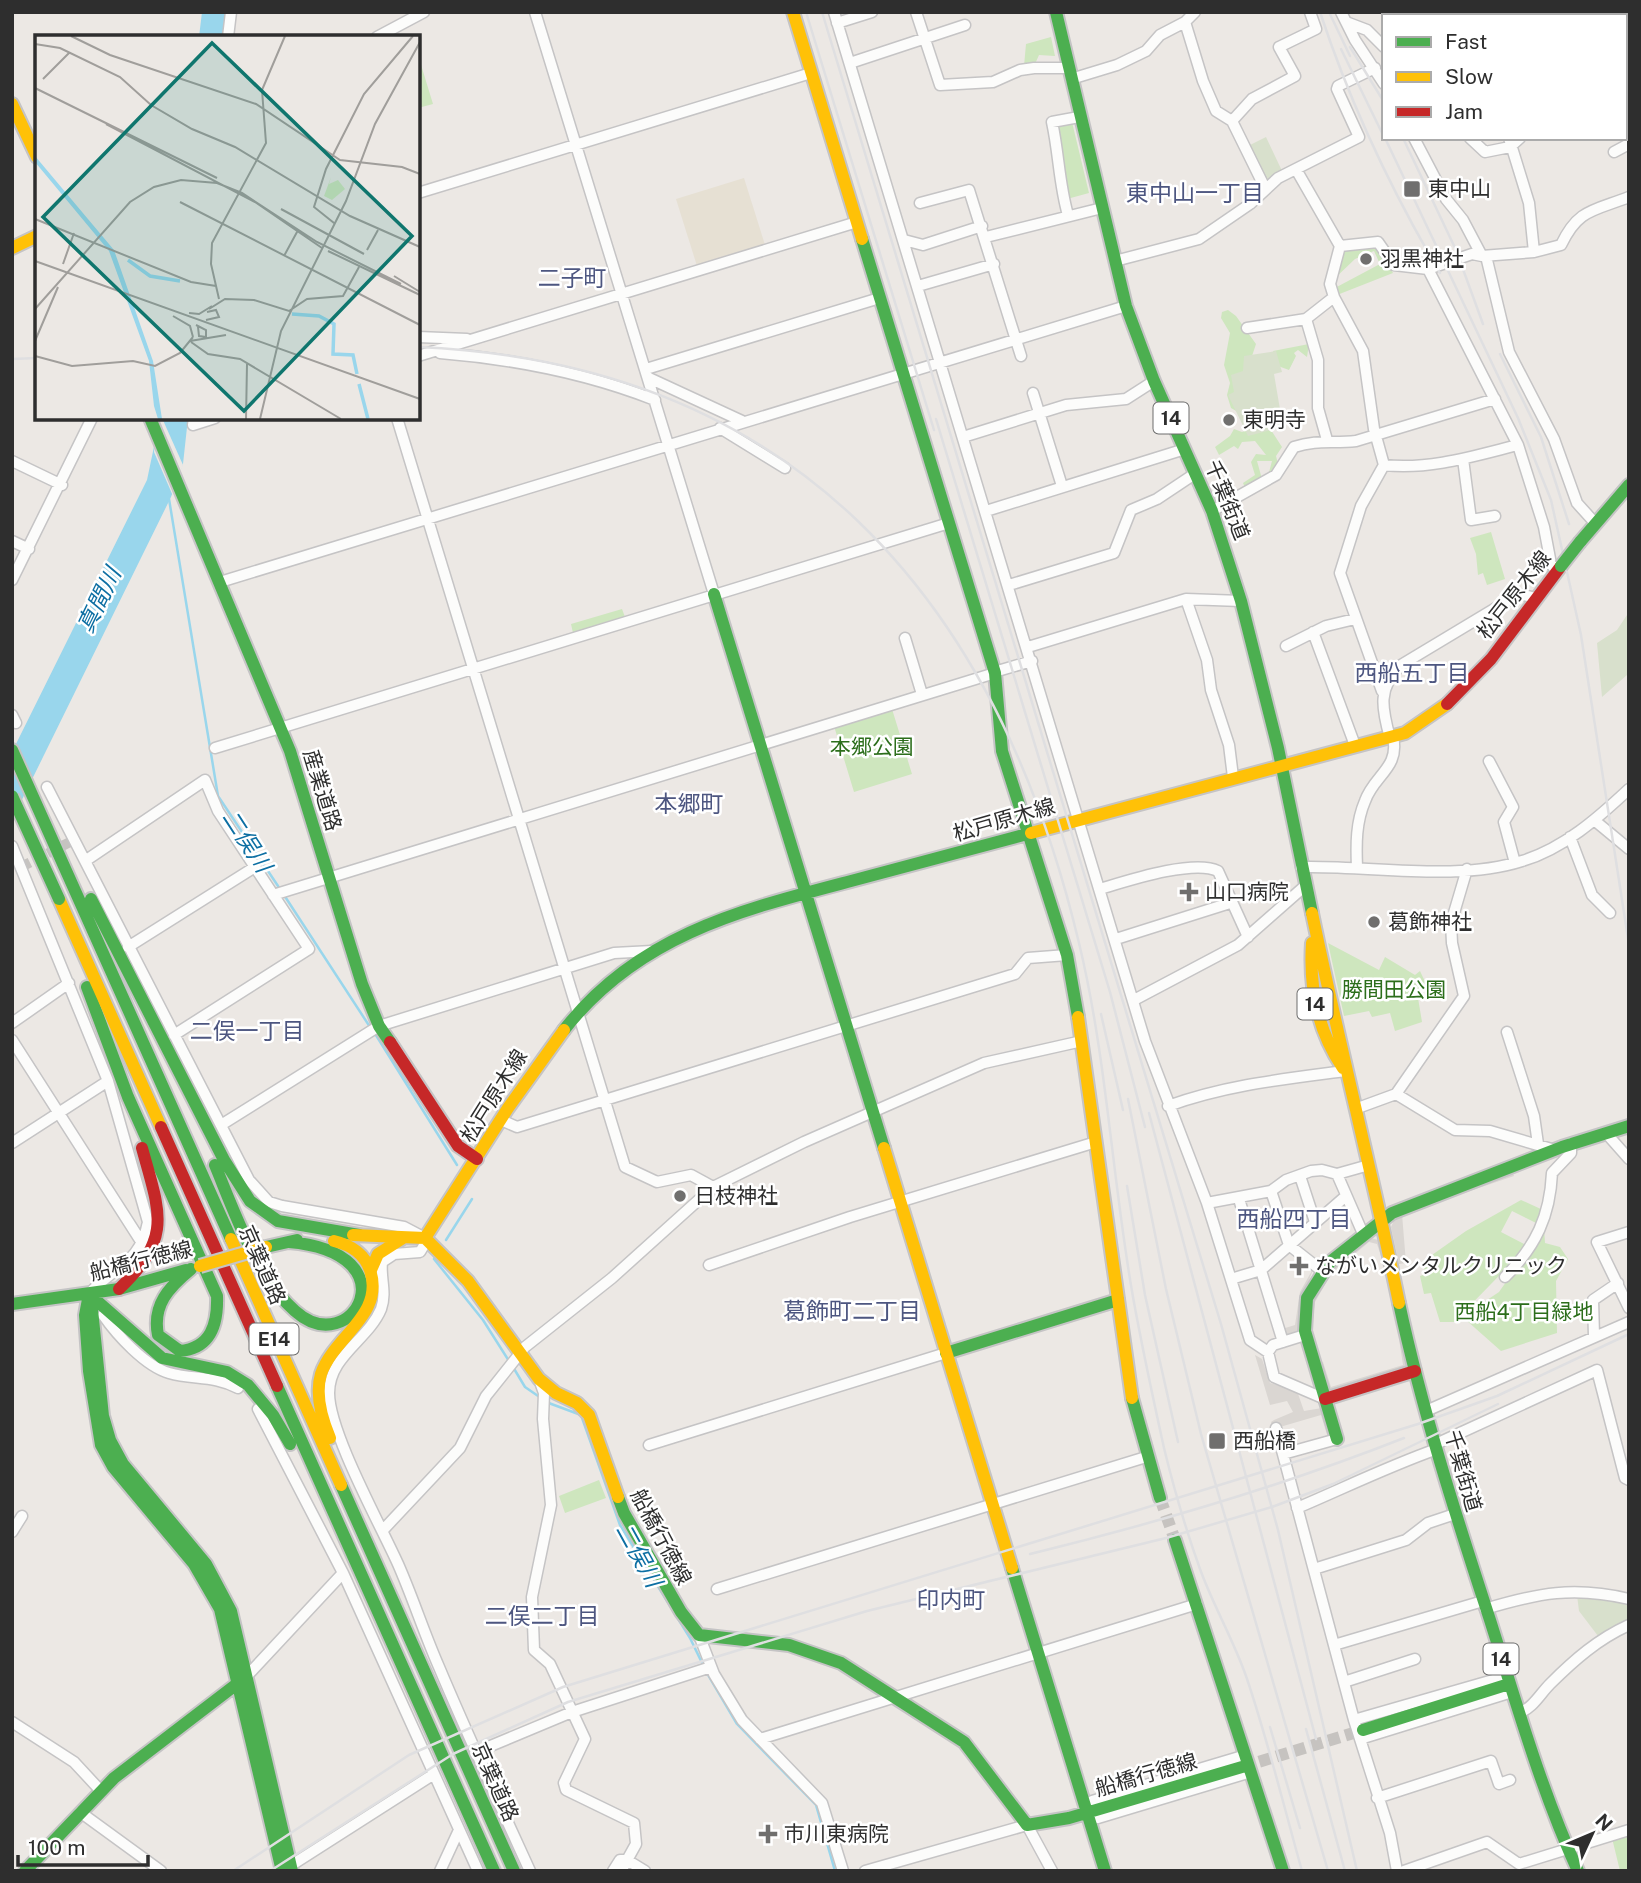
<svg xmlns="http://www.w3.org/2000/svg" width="1641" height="1883" viewBox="0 0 1641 1883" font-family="'Public Sans','Noto Sans JP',sans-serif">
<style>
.education{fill:#e6e0d3}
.green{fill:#cee6be}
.cemetery{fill:#d8e0cc}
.plaza{fill:#dad6d2}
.water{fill:#99d6ec}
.pier{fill:#ece8e4}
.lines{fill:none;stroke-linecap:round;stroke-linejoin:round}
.stream{stroke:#99d6ec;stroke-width:2.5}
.street-tunnel{stroke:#c6c3c0;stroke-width:10;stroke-dasharray:10 5;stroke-linecap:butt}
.secondary-tunnel{stroke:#c6c3c0;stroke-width:12;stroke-dasharray:12 6;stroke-linecap:butt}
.street-casing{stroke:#c5c4c5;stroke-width:13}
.fast-casing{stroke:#c5c4c5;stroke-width:16}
.slow-casing{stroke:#c5c4c5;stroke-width:16}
.jam-casing{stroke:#c5c4c5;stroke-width:16}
.street{stroke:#fcfcfb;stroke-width:10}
.fast{stroke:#4caf50;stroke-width:12}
.slow{stroke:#ffc107;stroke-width:12}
.jam{stroke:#c62828;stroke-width:12}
.rail{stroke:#dfdfe1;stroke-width:2.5}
.fast-bridge-casing{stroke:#c5c4c5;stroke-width:16;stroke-linecap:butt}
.slow-bridge-casing{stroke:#c5c4c5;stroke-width:16;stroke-linecap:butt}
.fast-bridge{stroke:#4caf50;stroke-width:12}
.slow-bridge{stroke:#ffc107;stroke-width:12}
.poi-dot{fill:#706f6e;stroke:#fff;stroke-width:2.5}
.labels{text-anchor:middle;stroke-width:5;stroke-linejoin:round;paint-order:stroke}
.shield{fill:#fff;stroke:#6d6d6d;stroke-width:2}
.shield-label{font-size:19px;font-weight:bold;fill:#2e2e2e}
.poi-label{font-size:21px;fill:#2e2e2e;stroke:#fff;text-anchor:start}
.street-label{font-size:21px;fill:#2e2e2e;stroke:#fff}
.park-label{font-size:21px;fill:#2c6e1b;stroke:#fff}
.neighbourhood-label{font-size:23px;fill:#4d5680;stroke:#fff}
.water-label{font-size:23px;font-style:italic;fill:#0d6fa3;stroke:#fff}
.inset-river{fill:none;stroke:#99d6ec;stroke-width:3.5}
.inset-road{fill:none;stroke:#a09e9b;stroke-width:2}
.view{fill:#0f766e;fill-opacity:0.15;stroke:#0f766e;stroke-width:3.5}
.inset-edge{fill:none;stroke:#2e2e2e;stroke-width:3.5}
</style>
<rect width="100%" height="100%" fill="#ece8e4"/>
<path class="education" d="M744 178 765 245 697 266 676 199Z"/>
<path class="green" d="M1051 37 1055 56 1039 55 1035 64 1024 66 1026 44Z
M418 55 433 104 418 108Z
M1072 122 1089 193 1067 199 1056 128Z
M1377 245 1393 273 1337 295 1333 289 1380 264 1374 251 1355 259 1333 280 1342 250Z
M1228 310 1236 316 1256 344 1252 356 1245 416 1231 408 1227 395 1230 383 1224 365 1230 333 1221 318 1222 312Z
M1309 344 1307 357 1298 350 1294 353 1296 356 1289 370 1278 366 1273 351Z
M1267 424 1282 447 1276 456 1278 464 1268 476 1272 461H1257L1262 479 1246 490 1243 483 1255 475 1251 462 1256 454 1266 455 1255 441 1242 442 1238 449 1234 446 1219 455 1215 447 1230 436 1234 429 1242 432Z
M1491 532 1505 579 1487 585 1483 573 1478 575 1476 554 1470 538Z
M622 609 625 617 573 633 571 624Z
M892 709 912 774 854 792 834 726Z
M1328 943 1379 970 1385 957 1415 975 1420 971 1428 988 1417 992 1422 1022 1395 1031 1390 1013 1372 1017 1369 1011 1344 1016Z
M1521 1200 1543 1210 1538 1224 1512 1211 1501 1232 1528 1246 1454 1322H1440L1431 1293 1424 1294 1420 1276 1426 1274 1422 1262 1466 1231Z
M1544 1228 1545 1243 1560 1247 1568 1259 1556 1281 1557 1333 1501 1351 1466 1320 1472 1310 1499 1292Z
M599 1480 606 1498 565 1513 559 1496Z
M1629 1835V1871H1620L1612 1838Z"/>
<path class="cemetery" d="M1266 137 1283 173 1264 182 1246 147Z
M1276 351 1282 372 1274 374 1283 427 1248 436 1228 395 1234 392 1231 375 1243 371 1244 356Z
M1629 612V677L1627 675 1602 697 1597 643 1617 630Z
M1577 1595 1602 1596 1629 1606V1620L1598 1636 1579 1611Z"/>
<path class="plaza" d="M1512 1171 1514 1176 1402 1214 1406 1263 1399 1264 1391 1227 1396 1216Z
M1371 1238 1378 1240 1383 1262 1377 1244 1369 1242 1331 1274 1315 1302 1312 1327 1309 1315 1315 1291 1330 1269Z
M1314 1267 1300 1304 1299 1330 1285 1336 1282 1329 1295 1325 1300 1292Z
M1399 1339 1406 1368 1329 1391 1321 1363 1323 1362 1331 1387 1403 1365Z
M1255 1355 1262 1359 1270 1383 1297 1391 1304 1411 1322 1408 1331 1437 1328 1438 1321 1415 1273 1429 1271 1422 1274 1420 1293 1412 1287 1401 1270 1405Z"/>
<path class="water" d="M202 12H228L226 37H199Z
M160 418H188L183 464 171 497 12 820V752L147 480Z"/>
<path class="pier" d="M158 418H162L183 465 173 496 154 452Z"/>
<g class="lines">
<path class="stream" d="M169 499 218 796 280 889
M284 895 370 1027
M374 1032 457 1165
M446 1240 472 1199
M437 1254 434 1259 483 1320 509 1361
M513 1367 525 1387 541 1398
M546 1402 581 1415 620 1525 690 1638 704 1667
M707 1673 737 1724 816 1805 835 1871"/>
<path class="street-tunnel" d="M21 867 74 840"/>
<path class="secondary-tunnel" d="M1160 1498 1175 1540
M1242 1767 1363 1730"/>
<defs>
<path id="street" d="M535 12 714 594
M834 12 1145 1041 1207 1203 1250 1340 1268 1352 1274 1377 1325 1399
M916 12 940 85 993 82 1020 70 1034 68H1068
M1341 12 1355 40 1384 84
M1610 12 1611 16
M1453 16 1459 12
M1185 22 1203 81 1216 111 1232 121 1265 188
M1346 22 1367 30 1384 47
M837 23 872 12
M228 37 231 12
M377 37 424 12
M850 63 965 25
M1071 79 1117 65 1146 51 1160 35 1185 22 1195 12
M1625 90 1629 89
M1232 121 1252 99 1295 76 1279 47 1316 29 1310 12
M1414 138 1446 199 1463 220 1482 256
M1470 138 1485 152 1510 147 1520 138
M1509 138 1529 203 1534 252
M1614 152 1629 144
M1297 171 1340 246 1330 284 1334 297 1363 351 1374 429 1384 465
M418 193 811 73
M920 203 969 190 1021 356
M1068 215C1059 184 1059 154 1052 122L1079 117
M986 237 1102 208
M904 240 923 245 982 226
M1340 246 1378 242 1394 265 1428 269 1472 254 1482 256 1534 252 1561 245C1578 209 1593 211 1629 197
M1486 256 1509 352 1554 439 1577 503 1595 523
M1115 261 1199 239 1250 204 1278 178 1359 137 1337 89 1338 86 1375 68
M1428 269 1518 445 1544 527 1551 564 1557 572
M918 286 994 264
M1306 319 1318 360V408L1327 440
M1247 328 1306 319 1334 297
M418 337 467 339
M440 353C514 359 586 373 655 400
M418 356 857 222
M646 369 873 300
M649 378 742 421
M1033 393 1062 486
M194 418 193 425 215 418
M397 418 625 1167 657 1182 691 1175 713 1187
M720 428 785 468
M963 437 1066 405 1126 399 1154 381
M1463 459 1471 520 1495 516
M12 461 62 485
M986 511 1185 449
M1212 511 1276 475 1294 447C1318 439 1333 444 1356 441L1495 399
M12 541 29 549
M12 580 92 418
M220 582 1126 306
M1009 585 1114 553 1131 510 1157 499 1196 473
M1186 599 1207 660 1211 690 1229 745 1233 777
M1313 632 1353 740
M905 638 921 691
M1286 646 1326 626 1355 619
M1028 647 1186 599 1241 601
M1001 670 1032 661
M1382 691 1340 573 1361 506 1384 465C1430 470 1474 456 1518 445
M12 715 16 723
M1390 738C1382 709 1377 688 1401 665L1519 594 1536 598
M215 748 949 523
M1489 761 1513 807 1504 822 1515 863
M47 787 249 1180 269 1202 282 1206 404 1227 425 1238 426 1242 420 1252 394 1254 382 1262C380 1278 387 1292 381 1309 368 1340 329 1356 329 1393 329 1432 380 1524 398 1564 413 1598 424 1633 439 1667 468 1736 499 1803 530 1871
M1594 820 1629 849
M1570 837 1592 895 1610 913
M12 846 108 1081 148 1222C140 1265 114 1265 89 1294
M85 861 205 780 218 811 309 949 174 1035
M1301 867C1370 865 1456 882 1522 861 1563 849 1598 818 1629 789
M1357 867C1356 844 1356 822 1365 801 1374 775 1400 768 1393 737
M1100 889C1127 881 1193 859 1218 871L1248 937
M273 895 995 673
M1116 939 1230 903
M128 947 255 867
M1134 1000 1238 945 1305 886
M12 1023 69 983
M1507 1032 1534 1116 1538 1144
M12 1040 142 1243
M1396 1094 1455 1130 1490 1131 1555 1150
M1168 1106C1226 1085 1284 1079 1345 1071
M1355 1109 1396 1094 1464 996 1452 943 1451 923 1467 869
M501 1120 517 1127 1015 974 1028 958 1067 955
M221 1125 379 1026 614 953 652 951
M1606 1133 1629 1159
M12 1143 108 1081
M1337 1174 1364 1236
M1300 1176 1315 1222
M1271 1191 1289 1245 1322 1271
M1239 1199 1283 1342
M1207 1203 1271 1191 1286 1180 1311 1171 1322 1170 1337 1174 1369 1165
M1629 1232 1597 1242 1629 1308
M709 1265 850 1217 1096 1142
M1505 1277C1536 1246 1550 1216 1552 1173L1571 1153V1143
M1231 1279 1261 1270 1346 1196
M103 1315C117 1335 145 1366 169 1373 194 1380 213 1375 238 1388
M1594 1336 1593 1300 1618 1283
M1268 1352 1273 1345 1305 1335
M539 1379 544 1393 543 1419 551 1505 532 1597 534 1650 550 1664 585 1739 564 1783 566 1790 634 1823 636 1844 621 1871
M1426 1411 1629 1322
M1276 1428 1354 1720 1390 1833 1397 1871
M1436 1444 1597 1370 1625 1478 1629 1480
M649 1445 946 1353
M1283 1454 1337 1439
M1297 1508C1344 1488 1389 1466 1437 1449
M383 1530 460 1448 486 1396 525 1347 612 1278 713 1187 804 1142 984 1063 1082 1041
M12 1532 22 1516
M1314 1569 1406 1540 1428 1523 1455 1514
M343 1573 478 1871
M717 1589 1146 1457
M1485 1609C1538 1593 1574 1586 1629 1599
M699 1635 714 1674 742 1720 822 1803 843 1871
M1334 1645 1483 1601
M245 1678 343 1573 258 1409
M1344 1682 1415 1659
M1519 1713C1533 1708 1540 1694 1550 1684 1574 1660 1598 1639 1629 1625
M1354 1720 1507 1676
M12 1722 74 1762 100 1790
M760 1739 1197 1604
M1360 1739 1512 1692
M1246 1755 1092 1801 1087 1812 1098 1818 1251 1772
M482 1764 488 1747 572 1712 711 1667
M1377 1798 1491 1761 1499 1784 1510 1780
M80 1812 161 1871
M287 1868 434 1774
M440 1871 459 1830
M613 1871 620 1860H627L645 1871
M865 1871 1027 1825 1052 1871
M1404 1871 1487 1842 1519 1864 1629 1830"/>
<path id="fast" d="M1056 12 1126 306 1154 381 1212 511 1241 601 1278 748 1312 913
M862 239 995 673 1002 751 1067 955 1078 1017
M150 418 290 751 362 984 379 1026 390 1042
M1580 542 1629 485
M714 594 884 1148
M12 750 231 1239
M91 899 224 1160 250 1201 278 1221 359 1235
M87 987 128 1097 217 1296C218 1324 211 1348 180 1351L158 1335C152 1305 169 1287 191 1269
M564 1030C638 935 741 910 851 881 911 865 971 849 1031 833
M215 1165C234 1211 257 1278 295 1311 352 1362 414 1253 289 1242
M266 1247 297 1240
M89 1294 85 1315 89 1371 101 1445 113 1467 194 1564 220 1609 282 1871
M89 1294 162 1358 227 1372 248 1385 273 1415 290 1444
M91 1300 103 1416 110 1440 123 1464 206 1564 231 1611 292 1871
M1399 1303C1422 1410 1456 1516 1490 1620 1517 1705 1541 1790 1578 1871
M12 1304 119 1289 186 1270
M946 1353 1118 1300
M277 1386 494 1871
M1132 1398 1160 1498
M1337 1439 1305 1331 1307 1298 1330 1262 1392 1213 1562 1147 1629 1126
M341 1485 514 1871
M618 1497 624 1513 681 1612 699 1635 789 1645 841 1663 964 1742 1027 1825 1069 1818 1242 1767
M1175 1540 1283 1871
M1012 1568 1105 1871
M1363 1730 1509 1684
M25 1871 114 1778 242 1680"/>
<path id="slow" d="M793 12 862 239
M12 104 37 157
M12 248 37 236
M1031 833 1405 733 1447 704
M59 899 161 1127
M1312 913C1339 1044 1372 1172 1399 1303
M1312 943C1309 989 1317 1030 1343 1068
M1078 1017 1132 1398
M884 1148 1012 1568
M353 1235 425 1238 468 1281 539 1379 556 1393 577 1403 589 1415 618 1497
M425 1238 508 1108 564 1030
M231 1239 341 1485
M371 1270 378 1254 403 1238
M330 1438C322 1419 315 1394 321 1374 334 1336 385 1315 370 1270 364 1253 351 1245 334 1241"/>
<path id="jam" d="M1447 704 1491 659 1561 566
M390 1042 458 1146 477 1159
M161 1127 277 1386
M119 1289C173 1237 160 1214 142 1148
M1325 1399 1415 1371"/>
</defs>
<use href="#street" class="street-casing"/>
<use href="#fast" class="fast-casing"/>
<use href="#slow" class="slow-casing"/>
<use href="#jam" class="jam-casing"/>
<use href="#street" class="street"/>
<use href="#fast" class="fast"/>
<use href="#slow" class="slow"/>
<use href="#jam" class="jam"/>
<path class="rail" d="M806 12 934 430
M822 12 1221 1324 1278 1530 1357 1871
M1320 12C1350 103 1391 190 1440 273
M1329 12 1350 56
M1350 47 1384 102
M1341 49 1384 137
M1385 138 1518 418 1551 500 1581 635 1629 945
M1403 138 1456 250 1483 324
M418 347C791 363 996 595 1079 943 1107 1059 1112 1179 1133 1297 1142 1347 1153 1398 1164 1448 1174 1489 1186 1530 1200 1569 1213 1605 1233 1639 1246 1676 1267 1737 1284 1807 1302 1871
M1500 354 1541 437 1569 524
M12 359 37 358
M936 419 1110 992 1145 1127
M1101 1014 1123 1110
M1128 1099 1166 1289 1201 1434 1328 1871
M1149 1113 1316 1739
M1127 1186 1145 1295 1178 1442
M1030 1554C1157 1523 1282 1486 1404 1438
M1270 1727 1300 1828
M1306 1729 1345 1871
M233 1871 409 1755 563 1687 1418 1424 1497 1396 1629 1334
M270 1871 453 1754 568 1702 867 1611 1166 1538 1272 1507 1333 1484 1498 1404"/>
<defs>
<path id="fast-bridge" d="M1561 566 1580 542
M12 796 59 899"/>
<path id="slow-bridge" d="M200 1266 266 1247"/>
</defs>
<use href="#fast-bridge" class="fast-bridge-casing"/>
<use href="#slow-bridge" class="slow-bridge-casing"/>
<use href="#fast-bridge" class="fast-bridge"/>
<use href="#slow-bridge" class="slow-bridge"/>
</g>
<g class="poi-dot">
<rect x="1403" y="180" width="18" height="18" rx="3.5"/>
<circle cx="1366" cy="259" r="7"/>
<circle cx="1229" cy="420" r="7"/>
<path d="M1185.5 881.5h7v7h7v7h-7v7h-7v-7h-7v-7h7z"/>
<circle cx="1374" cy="922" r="7"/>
<circle cx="680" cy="1196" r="7"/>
<path d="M1295.5 1255.5h7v7h7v7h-7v7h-7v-7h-7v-7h7z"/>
<rect x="1208" y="1432" width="18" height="18" rx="3.5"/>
<path d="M764.5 1823.5h7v7h7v7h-7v7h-7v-7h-7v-7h7z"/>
</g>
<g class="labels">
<g class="shield">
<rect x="1153.5" y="402.5" width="35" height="31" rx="5"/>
<rect x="1297.5" y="988.5" width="35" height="31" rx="5"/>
<rect x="249.5" y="1323.5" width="49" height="31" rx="5"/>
<rect x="1483.5" y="1643.5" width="35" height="31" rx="5"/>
</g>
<g class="shield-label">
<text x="1171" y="425">14</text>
<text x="1315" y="1011">14</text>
<text x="274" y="1346">E14</text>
<text x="1501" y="1666">14</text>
</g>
<g class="poi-label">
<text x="1428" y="196">東中山</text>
<text x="1380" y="266">羽黒神社</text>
<text x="1243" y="427">東明寺</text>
<text x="1205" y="899">山口病院</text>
<text x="1388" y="929">葛飾神社</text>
<text x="694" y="1203">日枝神社</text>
<text x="1315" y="1273">ながいメンタルクリニック</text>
<text x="1233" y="1448">西船橋</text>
<text x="784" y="1841">市川東病院</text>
</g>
<g class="street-label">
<text transform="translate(1227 500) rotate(68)" y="7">千葉街道</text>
<text transform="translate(1514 595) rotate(-52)" y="7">松戸原木線</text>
<text transform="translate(322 790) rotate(73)" y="7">産業道路</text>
<text transform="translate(1004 820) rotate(-16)" y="7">松戸原木線</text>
<text transform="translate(494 1096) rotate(-58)" y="7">松戸原木線</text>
<text transform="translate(141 1261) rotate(-14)" y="7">船橋行徳線</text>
<text transform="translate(262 1265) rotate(66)" y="7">京葉道路</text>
<text transform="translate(1463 1471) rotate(74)" y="7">千葉街道</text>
<text transform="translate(661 1537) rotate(62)" y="7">船橋行徳線</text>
<text transform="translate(1146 1775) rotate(-16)" y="7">船橋行徳線</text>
<text transform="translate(495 1782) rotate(66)" y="7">京葉道路</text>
</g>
<g class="park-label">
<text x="872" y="754">本郷公園</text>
<text x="1394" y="997">勝間田公園</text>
<text x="1524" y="1319">西船4丁目緑地</text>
</g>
<g class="neighbourhood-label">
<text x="1195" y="201">東中山一丁目</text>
<text x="572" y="286">二子町</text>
<text x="1412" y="681">西船五丁目</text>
<text x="689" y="812">本郷町</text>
<text x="247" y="1039">二俣一丁目</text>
<text x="1294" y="1227">西船四丁目</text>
<text x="852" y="1319">葛飾町二丁目</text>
<text x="951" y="1608">印内町</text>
<text x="542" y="1624">二俣二丁目</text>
</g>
<g class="water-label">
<text transform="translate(99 600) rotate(-64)" y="8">真間川</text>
<text transform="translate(247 841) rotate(57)" y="8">二俣川</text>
<text transform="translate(639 1555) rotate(61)" y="8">二俣川</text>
</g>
</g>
<g transform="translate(35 35)">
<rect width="385" height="385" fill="#ece8e4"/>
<path d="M296 142 294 149 303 145 310 154 297 165 289 161Z" fill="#cee6be"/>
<path d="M0 121 79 215 118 326 127 384H123L119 371 114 326 74 216 0 127Z" fill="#99d6ec"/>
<path class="inset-river" d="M93 225 115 241 145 246M257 279 284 281 299 289 298 319 318 320 322 339M324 349 333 384"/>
<path class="inset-road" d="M36 1 75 20 221 69 305 125 367 132 385 139M0 9 25 13 85 42 116 70 157 94 200 112 315 181 385 212M8 44 34 18M0 53 182 143M71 89 220 167 287 213M145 167 385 290M246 174 329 219M0 184 156 247 181 251M299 188 279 172 291 134 329 59 378 1M332 215 343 195M293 216 385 260M249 221 262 197M0 226 385 364M28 229 39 198M359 241 385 257M184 264 176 229 177 208 231 108 227 55 250 1M0 274 95 167 119 152 146 145 182 148 207 158 282 207 366 249M174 274 190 264 219 265 254 276 272 264 308 261 324 232M154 278 164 279 177 271M138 281 155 291 158 302M171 285 184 282 181 275 172 277M161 290 171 295V302L164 301 163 292M0 306 23 252M155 306 191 300M156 307 173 319 205 324 306 384M0 321 37 331 98 326 120 331 145 318 158 302M211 384 212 329M225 384 246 296 311 166 340 89 385 7"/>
<path class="view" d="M177 8 377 201 209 376 8 182Z"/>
<rect width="385" height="385" class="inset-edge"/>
</g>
<rect width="1641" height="1883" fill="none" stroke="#2e2e2e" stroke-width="28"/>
<rect x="1382" y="14" width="245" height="126" fill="#ffffff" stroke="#ababab" stroke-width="2"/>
<rect x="1396" y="37" width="35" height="10" fill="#4caf50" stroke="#ababab" stroke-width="2"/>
<text x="1445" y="49" font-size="21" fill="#2e2e2e">Fast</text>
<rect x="1396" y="72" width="35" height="10" fill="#ffc107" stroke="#ababab" stroke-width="2"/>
<text x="1445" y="84" font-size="21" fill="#2e2e2e">Slow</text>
<rect x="1396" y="107" width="35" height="10" fill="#c62828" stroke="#ababab" stroke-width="2"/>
<text x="1445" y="119" font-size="21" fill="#2e2e2e">Jam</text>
<g transform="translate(1592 1834) rotate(46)" stroke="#ffffff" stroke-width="5" paint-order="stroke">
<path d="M0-5L12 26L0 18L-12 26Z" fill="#2e2e2e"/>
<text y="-10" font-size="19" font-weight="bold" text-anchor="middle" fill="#2e2e2e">N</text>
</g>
<path d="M18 1855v10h130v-10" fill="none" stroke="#2e2e2e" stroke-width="3.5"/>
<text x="28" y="1855" font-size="21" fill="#2e2e2e" stroke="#ffffff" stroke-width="5" paint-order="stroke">100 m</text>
</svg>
